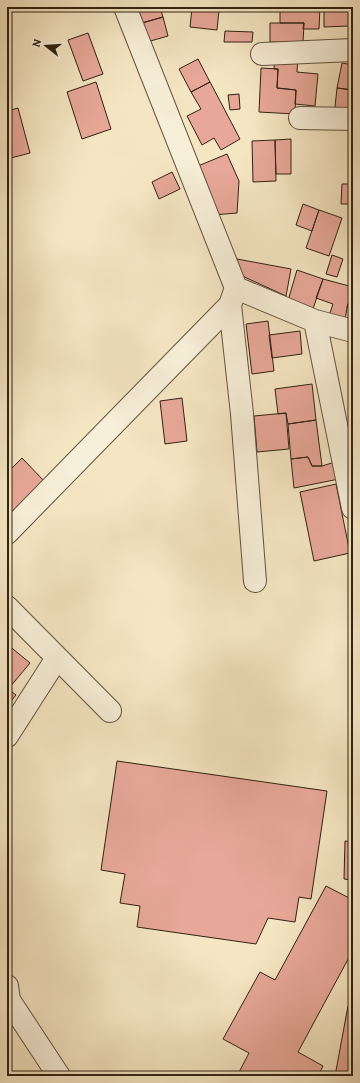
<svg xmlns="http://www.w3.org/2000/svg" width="360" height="1083" viewBox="0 0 360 1083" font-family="Alegreya,serif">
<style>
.building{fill:#e8a899;stroke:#302211}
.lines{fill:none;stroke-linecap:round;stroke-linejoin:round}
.minor-casing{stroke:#61533e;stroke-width:24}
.minor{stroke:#f8efd8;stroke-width:22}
</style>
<rect width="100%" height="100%" fill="#f5e6c3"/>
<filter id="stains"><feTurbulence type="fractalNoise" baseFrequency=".005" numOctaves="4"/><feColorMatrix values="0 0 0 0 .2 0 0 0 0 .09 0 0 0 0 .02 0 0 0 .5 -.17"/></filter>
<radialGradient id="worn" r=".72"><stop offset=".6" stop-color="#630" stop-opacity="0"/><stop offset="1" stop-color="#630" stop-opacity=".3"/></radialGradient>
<path class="building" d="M138 7H160L163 17 142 23Z
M280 7H320L319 29H303L304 23H280Z
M324 7H348L349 26 324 27Z
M192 8 219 10 217 30 190 27Z
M163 17 168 36 147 42 142 23Z
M270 23H304L303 43 270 42Z
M225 31 253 32 252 42H224Z
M88 33 103 74 83 81 68 40Z
M275 54 298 56 297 72 318 74 315 106 295 104 296 90 277 88 278 69H274Z
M198 59 210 82 191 92 179 69Z
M342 63 353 65V90L337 88Z
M261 68 278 69 277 88 296 90 295 114 259 112Z
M96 82 111 129 82 139 67 92Z
M210 82 240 139 221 150 214 138 202 145 187 116 201 109 191 92Z
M337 88 353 90V110L335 107Z
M239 94 240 109 230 110 228 95Z
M18 108 30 153 7 159V111Z
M291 139V174H276L275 140Z
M275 140 276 181 253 182 252 141Z
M227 154 239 181 237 213 213 215 198 166Z
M172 172 180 189 159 199 152 182Z
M342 184H353L351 204H341Z
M303 204 319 210 312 231 296 225Z
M319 210 342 218 329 256 306 248Z
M332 255 343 259 337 277 326 274Z
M237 259 291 269 286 296 240 275Z
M297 270 323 279 312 312 287 304Z
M323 279 353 287V291L347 307 345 321 329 316 333 304 316 298Z
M353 291V309L347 307Z
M268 321 274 371 252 374 246 324Z
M300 331 302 354 272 358 269 335Z
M312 384 316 420 288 424 286 413 278 414 275 389Z
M182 398 187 441 165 444 160 401Z
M286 413 289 449 257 452 254 416Z
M316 420 322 466H312L308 457 291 459 288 424Z
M308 457 312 466H322L335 462 339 479 294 488 291 459Z
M22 458 45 482 12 515 7 510V473Z
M336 484 350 553 314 561 300 492Z
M7 644 30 663 10 687 7 684Z
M7 688 16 695 7 706Z
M117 761 327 791 311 899 299 897 295 922 268 918 256 944 137 927 140 906 120 903 125 874 101 870Z
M345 841 353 842V880L344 879Z
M326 886 353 900V950L298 1052 323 1066 318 1076H237L249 1053 223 1039 260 972 275 980Z
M348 1006H353V1076H335Z"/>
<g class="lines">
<defs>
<path id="minor" d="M125 7 236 288 315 321 353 508
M262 54 353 50
M300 118 353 119
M230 305 242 414 255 581
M315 321 353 331
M7 533 230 305 236 288
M7 607 110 711
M7 736 57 658
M7 986 9 1000 59 1076"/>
</defs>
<use href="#minor" class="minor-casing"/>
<use href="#minor" class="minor"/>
</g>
<rect width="360" height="1083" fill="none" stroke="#f5e6c3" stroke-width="24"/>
<rect x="8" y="8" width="344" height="1067" fill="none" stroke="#302211" stroke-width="2"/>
<rect x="12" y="12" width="336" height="1059" fill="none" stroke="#302211"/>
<g transform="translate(46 46) rotate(287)" stroke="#f8efd8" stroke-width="3" paint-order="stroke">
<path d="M0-3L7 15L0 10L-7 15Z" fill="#302211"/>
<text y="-6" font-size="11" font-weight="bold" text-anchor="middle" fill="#302211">N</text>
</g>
<rect width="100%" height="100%" filter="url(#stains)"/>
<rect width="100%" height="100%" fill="url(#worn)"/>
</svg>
